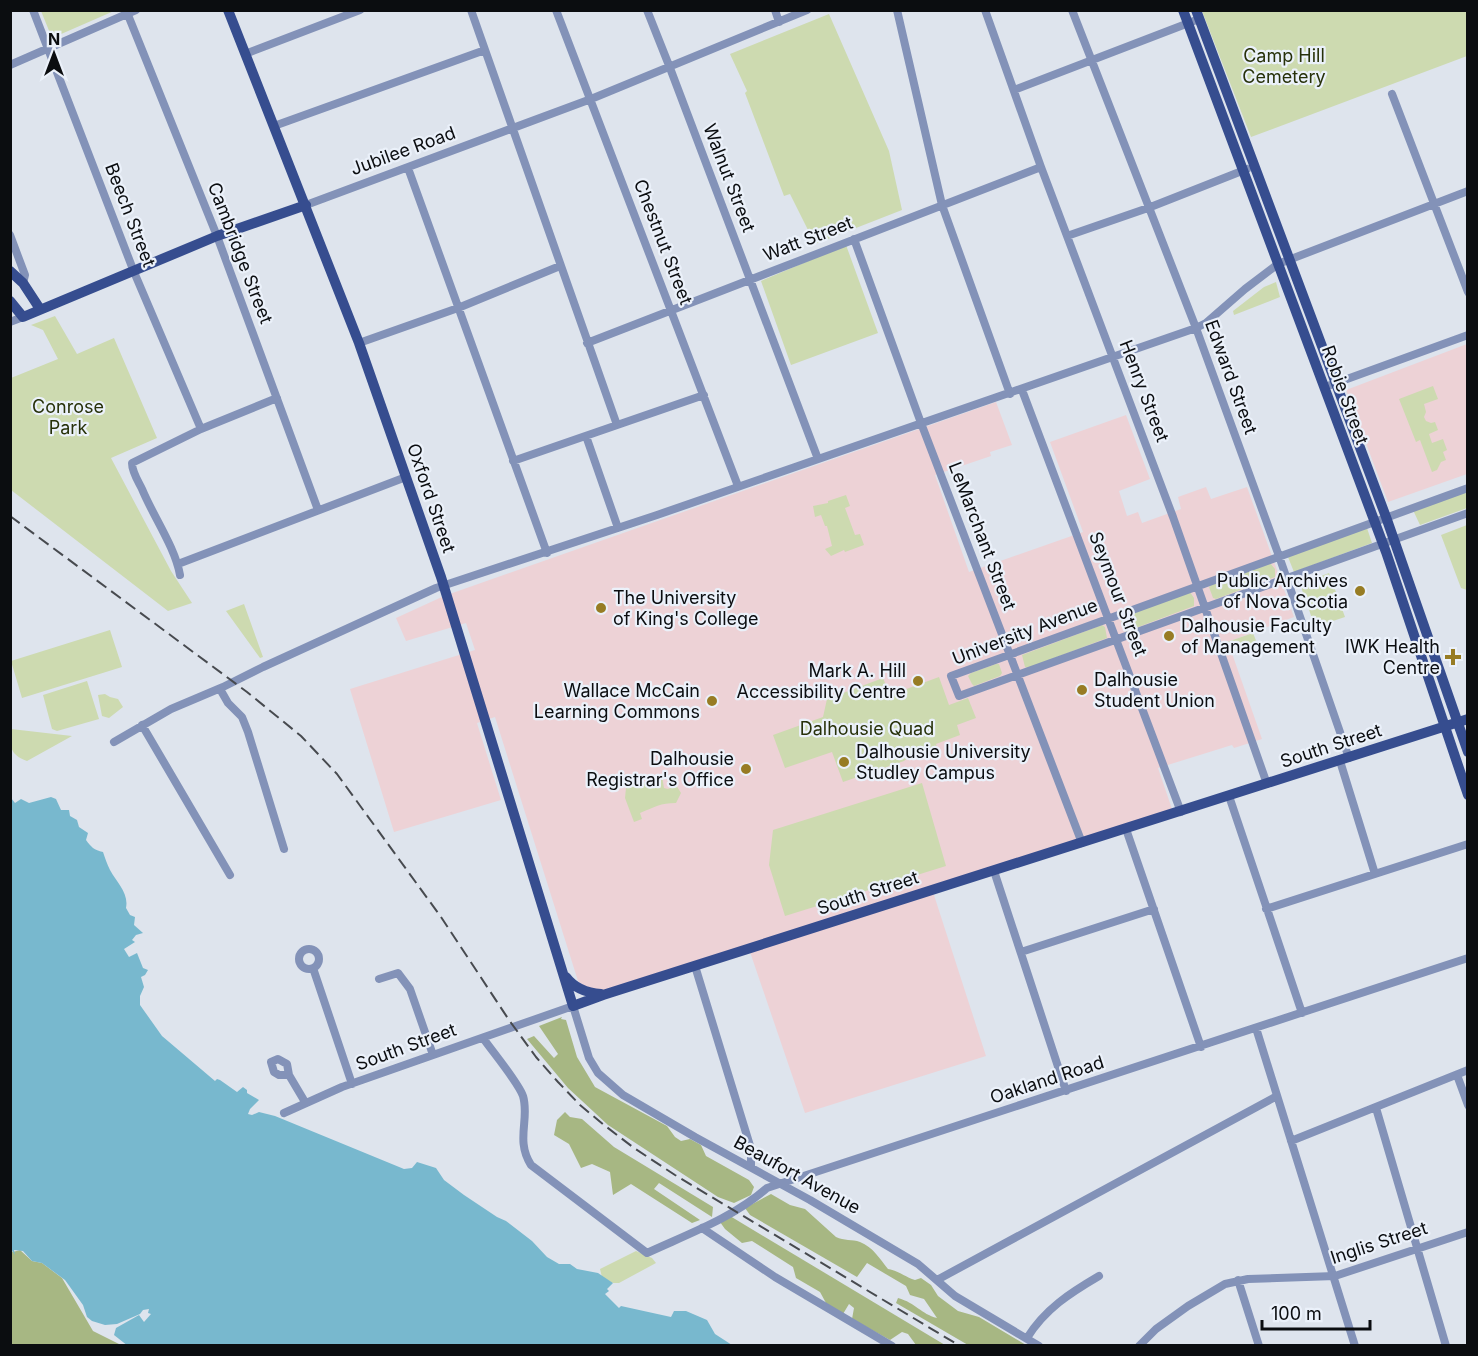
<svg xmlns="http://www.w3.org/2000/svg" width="1478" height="1356" viewBox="0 0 1478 1356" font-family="Inter,sans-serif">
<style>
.education{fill:#edd2d6}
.green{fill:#cddab0}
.forest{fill:#a7b783}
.water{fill:#78b8ce}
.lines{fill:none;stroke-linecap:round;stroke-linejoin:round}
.minor{stroke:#8392b8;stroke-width:8}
.major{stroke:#364d8f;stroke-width:10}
.rail{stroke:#474a4f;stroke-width:2;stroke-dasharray:12 6;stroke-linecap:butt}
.poi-dot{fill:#977c24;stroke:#ebf1fa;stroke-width:2}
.labels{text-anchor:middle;stroke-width:4.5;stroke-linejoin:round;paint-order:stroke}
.park-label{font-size:18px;fill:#273109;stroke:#ebf1fa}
.street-label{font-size:18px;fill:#0b0d10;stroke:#ebf1fa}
.poi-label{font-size:18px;fill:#0b0d10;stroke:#ebf1fa;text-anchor:end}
</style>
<rect width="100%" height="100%" fill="#dee4ed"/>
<path class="education" d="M1467 344V474L1388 502 1346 390Z
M996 402 1012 445 990 452 991 456 935 475 969 572 1083 532 1050 442 1126 415 1150 479 1119 491 1127 516 1138 512 1142 523 1181 509 1178 497 1206 487 1211 499 1247 487 1294 617 1228 642 1262 739 1234 748 1232 745 1158 768 1172 809 933 892 986 1056 805 1113 749 949 603 995 588 989 578 981 495 717 477 723 501 800 394 832 350 689 475 650 466 623 406 641 396 618 444 596Z"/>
<path class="green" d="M41 11H114L52 38Z
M1202 11H1467V56L1251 137Z
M829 14 889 151 902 210 815 244 790 194 784 196 745 93 747 91 730 54Z
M846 245 878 333 791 365 761 281Z
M1276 282 1280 297 1234 315 1233 311 1264 287Z
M55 316 77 354 114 338 157 438 111 458 171 571 192 603 168 611 11 490V378L58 359 43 330 31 325Z
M1433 386 1438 399 1424 404 1426 412 1424 417 1426 421 1431 423 1435 422 1438 430 1429 434 1432 443 1443 439 1447 450 1443 452 1446 460 1441 462 1437 470 1432 472 1420 440 1416 442 1399 399Z
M1467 491V508L1420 525 1413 510Z
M846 495 850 506 845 508 855 535 860 534 864 545 845 552 844 550 831 556 825 549 832 546 827 526H825L821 515 815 517 813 506 828 503V501Z
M1467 525H1468L1467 590 1461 588 1441 535Z
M1367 528 1372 543 1294 572 1288 557Z
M1270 563 1275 569V577L1216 599 1213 598 1209 587 1211 585Z
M1329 573 1345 617 1315 627 1300 584Z
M1190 592 1194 598V606L1125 632 1120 618Z
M244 604 263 657 260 658 226 611Z
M1102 625 1105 627 1107 638 1028 668 1025 667 1022 655Z
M110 630 122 667 22 698 11 661Z
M1253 633 1257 643 1231 652 1227 642Z
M996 664H999L1002 673 1000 676 974 686 972 684 968 676 971 673Z
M939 677 949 705 968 698 976 718 957 725 960 735 936 744 938 751C929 754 926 753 919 748L904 761 843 782 832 752 785 768 773 735 823 717 827 699 883 678 890 695Z
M87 681 99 719 57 731 52 729 43 695Z
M105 694 110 697 118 699 123 707 109 718 102 716 98 695Z
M11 729 72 736 27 761C9 754 10 746 11 729Z
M662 776 664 788 668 789 676 785 681 793 676 803C660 803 655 807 640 813L642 819 634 822 625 798 626 788 622 783 636 781 638 785Z
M922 783 946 866 785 916 769 865 773 830Z
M636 1251 652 1258 656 1263 619 1283H613L602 1277 600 1269Z"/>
<path class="forest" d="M562 1017 561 1019 566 1020 577 1057 595 1087 667 1126 675 1137 681 1141 690 1139 701 1145 706 1156 749 1180 754 1187 751 1195 734 1203 718 1197 608 1125 568 1088 527 1039 534 1036 554 1058 558 1054 539 1026Z
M565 1112 570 1117 582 1119 614 1147 713 1207 712 1217 659 1183 654 1189 700 1220 692 1223 631 1184 613 1195 610 1172 592 1164 581 1168 569 1144 554 1135 557 1120Z
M771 1194 790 1205 805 1209 836 1237C844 1241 852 1239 860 1242 873 1247 880 1259 888 1269 899 1271 905 1277 915 1280L921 1278 931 1285 938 1296 958 1311 979 1317 1026 1345H968L896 1303 898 1298C916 1303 921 1314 937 1318L924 1299 910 1295 906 1286 867 1263 857 1277 750 1215 745 1208Z
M730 1216 945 1345H916L908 1334 902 1332 890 1340 852 1319 854 1308 849 1304 843 1314 826 1303 820 1292 796 1278 793 1267 752 1241 742 1243 725 1229 720 1222Z
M10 1249 13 1252 20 1250 32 1261 42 1263 62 1278 93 1331 121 1345H11Z"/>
<path class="water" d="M51 797 56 799 61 810H69L70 816 77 820 79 827 88 833 86 840C91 847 94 850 103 852 105 858 107 864 110 870 117 883 129 893 126 908L130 915 135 917 134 925 143 933 136 935 132 940 135 942 124 949 129 957 137 953 143 968 148 970 145 975 141 977 144 987 140 996V1005L162 1036 215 1081 217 1079 220 1080 237 1092 243 1087 247 1090V1093L259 1100 250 1109 248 1114 252 1115 259 1112 275 1116 404 1169 412 1168 417 1162 436 1168 444 1180 464 1195 497 1217 506 1221 532 1241 547 1257 559 1264H570L577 1269 598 1273 613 1283 607 1289 609 1291 605 1294 619 1308 621 1306 671 1317 674 1311H686L707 1320 715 1334 732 1345 128 1346 114 1335 116 1328 139 1315 144 1322 151 1314 148 1313 149 1309 143 1310 140 1314 117 1324 105 1325 92 1321 87 1317 83 1305 65 1280 42 1263 32 1261 23 1251 14 1250 15 1255 11 1249V798L15 803 21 799 29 803Z"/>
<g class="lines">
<path class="minor" d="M33 10 134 272 201 429
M126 10 217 236 318 510
M471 10 617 425
M556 10 738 486
M647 10 670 68 818 459
M775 10 779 22
M897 10 942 205 1010 394
M985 10 1041 167 1173 517 1267 784
M1072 10 1196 328 1279 556 1349 758
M245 54 360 10
M10 65 136 10
M1014 90 1199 19
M1392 94 1468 292
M274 126 485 50
M408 168 547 553
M306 205 591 99 807 10
M10 235 25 275 23 283
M1067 236 1148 208 1247 169
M854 239 921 423 1082 843
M10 322 23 317
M359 343 458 308 560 266
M587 343 1041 167
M1325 387 1468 335
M1022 390 1181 812
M586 436 618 528
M513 461 704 395
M1468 488 951 676 959 696 1468 513
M178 564 406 477
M180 575C175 547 153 516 142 489 138 481 132 472 132 463L201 429 277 398
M220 689 228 703 242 717 248 732 284 849
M142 725 230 875
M114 742 171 709 223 687 263 667 436 588 657 515 1196 328 1206 323 1245 289 1278 264 1468 191
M1340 761 1375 874
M1229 796 1302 1013
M1126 829 1201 1047
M994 871 1066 1091
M1266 909 1468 844
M299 959a10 10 0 1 1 20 0a10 10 0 1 1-20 0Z
M1021 952 1154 909
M695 966 751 1149V1167
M313 968 352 1084
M379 979 398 973 410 989 433 1055
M1256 1028 1355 1346
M483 1038C492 1051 518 1082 523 1096 530 1119 515 1140 531 1165L647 1253C688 1234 733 1218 767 1188L1468 958
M289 1075H279L274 1072 271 1062 278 1059 287 1064 289 1075 305 1102
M1457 1075 1468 1105
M1376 1108 1446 1346
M284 1113 342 1087 573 1006 589 1058 598 1073 623 1095 695 1137 810 1200 918 1264 955 1296 1039 1346
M1291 1141 1468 1070
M702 1228 775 1277 892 1346
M937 1280 1277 1096
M1238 1280 1259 1346
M1027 1338C1045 1309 1070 1293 1099 1276
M1139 1346 1156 1329 1188 1306 1225 1284 1248 1279 1335 1276 1468 1232"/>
<path class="major" d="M228 10 359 343 441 577 573 1006 603 995 1468 719
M1183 10 1386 552 1468 795
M1196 10 1386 517 1468 752
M10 271 23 283 40 309
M10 301 23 317 217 236 306 205
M566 977C575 989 587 993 601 994"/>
<path class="rail" d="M10 516 247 692 301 736 337 774 441 917 509 1020 536 1057 558 1082 580 1105 604 1125 634 1148 675 1175 960 1346"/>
</g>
<g class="poi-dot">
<circle cx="1360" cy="591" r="6"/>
<circle cx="601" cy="608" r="6"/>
<circle cx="1169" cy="636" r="6"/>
<path d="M1450 648h6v6h6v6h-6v6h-6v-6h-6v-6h6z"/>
<circle cx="918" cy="681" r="6"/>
<circle cx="1082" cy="690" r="6"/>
<circle cx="712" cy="701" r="6"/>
<circle cx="844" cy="762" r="6"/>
<circle cx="746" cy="769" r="6"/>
</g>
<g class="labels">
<g class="park-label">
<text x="1284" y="62">Camp Hill<tspan x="1284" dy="21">Cemetery</tspan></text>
<text x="68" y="413">Conrose<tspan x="68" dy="21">Park</tspan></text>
<text x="867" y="735">Dalhousie Quad</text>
</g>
<g class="street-label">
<text transform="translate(403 151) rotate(-20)" y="6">Jubilee Road</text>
<text transform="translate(729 178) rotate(69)" y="6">Walnut Street</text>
<text transform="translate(130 215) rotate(69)" y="6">Beech Street</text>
<text transform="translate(808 239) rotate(-21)" y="6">Watt Street</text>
<text transform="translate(663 242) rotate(69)" y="6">Chestnut Street</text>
<text transform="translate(240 253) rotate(69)" y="6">Cambridge Street</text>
<text transform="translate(1231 377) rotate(70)" y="6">Edward Street</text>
<text transform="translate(1144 391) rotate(69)" y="6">Henry Street</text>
<text transform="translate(1345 395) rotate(70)" y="6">Robie Street</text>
<text transform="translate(431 498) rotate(71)" y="6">Oxford Street</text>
<text transform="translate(982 536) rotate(69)" y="6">LeMarchant Street</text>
<text transform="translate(1118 594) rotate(69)" y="6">Seymour Street</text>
<text transform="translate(1025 632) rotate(-21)" y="6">University Avenue</text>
<text transform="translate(1331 746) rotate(-18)" y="6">South Street</text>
<text transform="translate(868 893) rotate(-18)" y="6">South Street</text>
<text transform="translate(406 1047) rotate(-20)" y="6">South Street</text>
<text transform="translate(1047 1080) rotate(-18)" y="6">Oakland Road</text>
<text transform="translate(797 1175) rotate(29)" y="6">Beaufort Avenue</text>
<text transform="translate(1379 1243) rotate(-18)" y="6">Inglis Street</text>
</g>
<g class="poi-label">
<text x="1348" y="587">Public Archives<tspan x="1348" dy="21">of Nova Scotia</tspan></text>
<text x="613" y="604" text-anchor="start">The University<tspan x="613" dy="21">of King's College</tspan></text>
<text x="1181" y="632" text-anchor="start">Dalhousie Faculty<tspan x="1181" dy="21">of Management</tspan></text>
<text x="1440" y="653">IWK Health<tspan x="1440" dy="21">Centre</tspan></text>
<text x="906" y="677">Mark A. Hill<tspan x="906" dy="21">Accessibility Centre</tspan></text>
<text x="1094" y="686" text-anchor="start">Dalhousie<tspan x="1094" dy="21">Student Union</tspan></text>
<text x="700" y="697">Wallace McCain<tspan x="700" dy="21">Learning Commons</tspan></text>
<text x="856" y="758" text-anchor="start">Dalhousie University<tspan x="856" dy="21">Studley Campus</tspan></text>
<text x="734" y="765">Dalhousie<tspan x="734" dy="21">Registrar's Office</tspan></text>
</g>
</g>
<rect width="1478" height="1356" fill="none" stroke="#0b0d10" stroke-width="24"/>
<g transform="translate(54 54)" stroke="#ebf1fa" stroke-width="4.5" paint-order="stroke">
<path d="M0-4.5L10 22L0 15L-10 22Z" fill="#0b0d10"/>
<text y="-9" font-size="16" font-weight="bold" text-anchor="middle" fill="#0b0d10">N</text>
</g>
<path d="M1262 1320v9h108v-9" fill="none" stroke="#0b0d10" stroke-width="3"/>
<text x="1271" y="1320" font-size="18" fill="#0b0d10" stroke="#ebf1fa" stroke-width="4.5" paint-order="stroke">100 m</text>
</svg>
